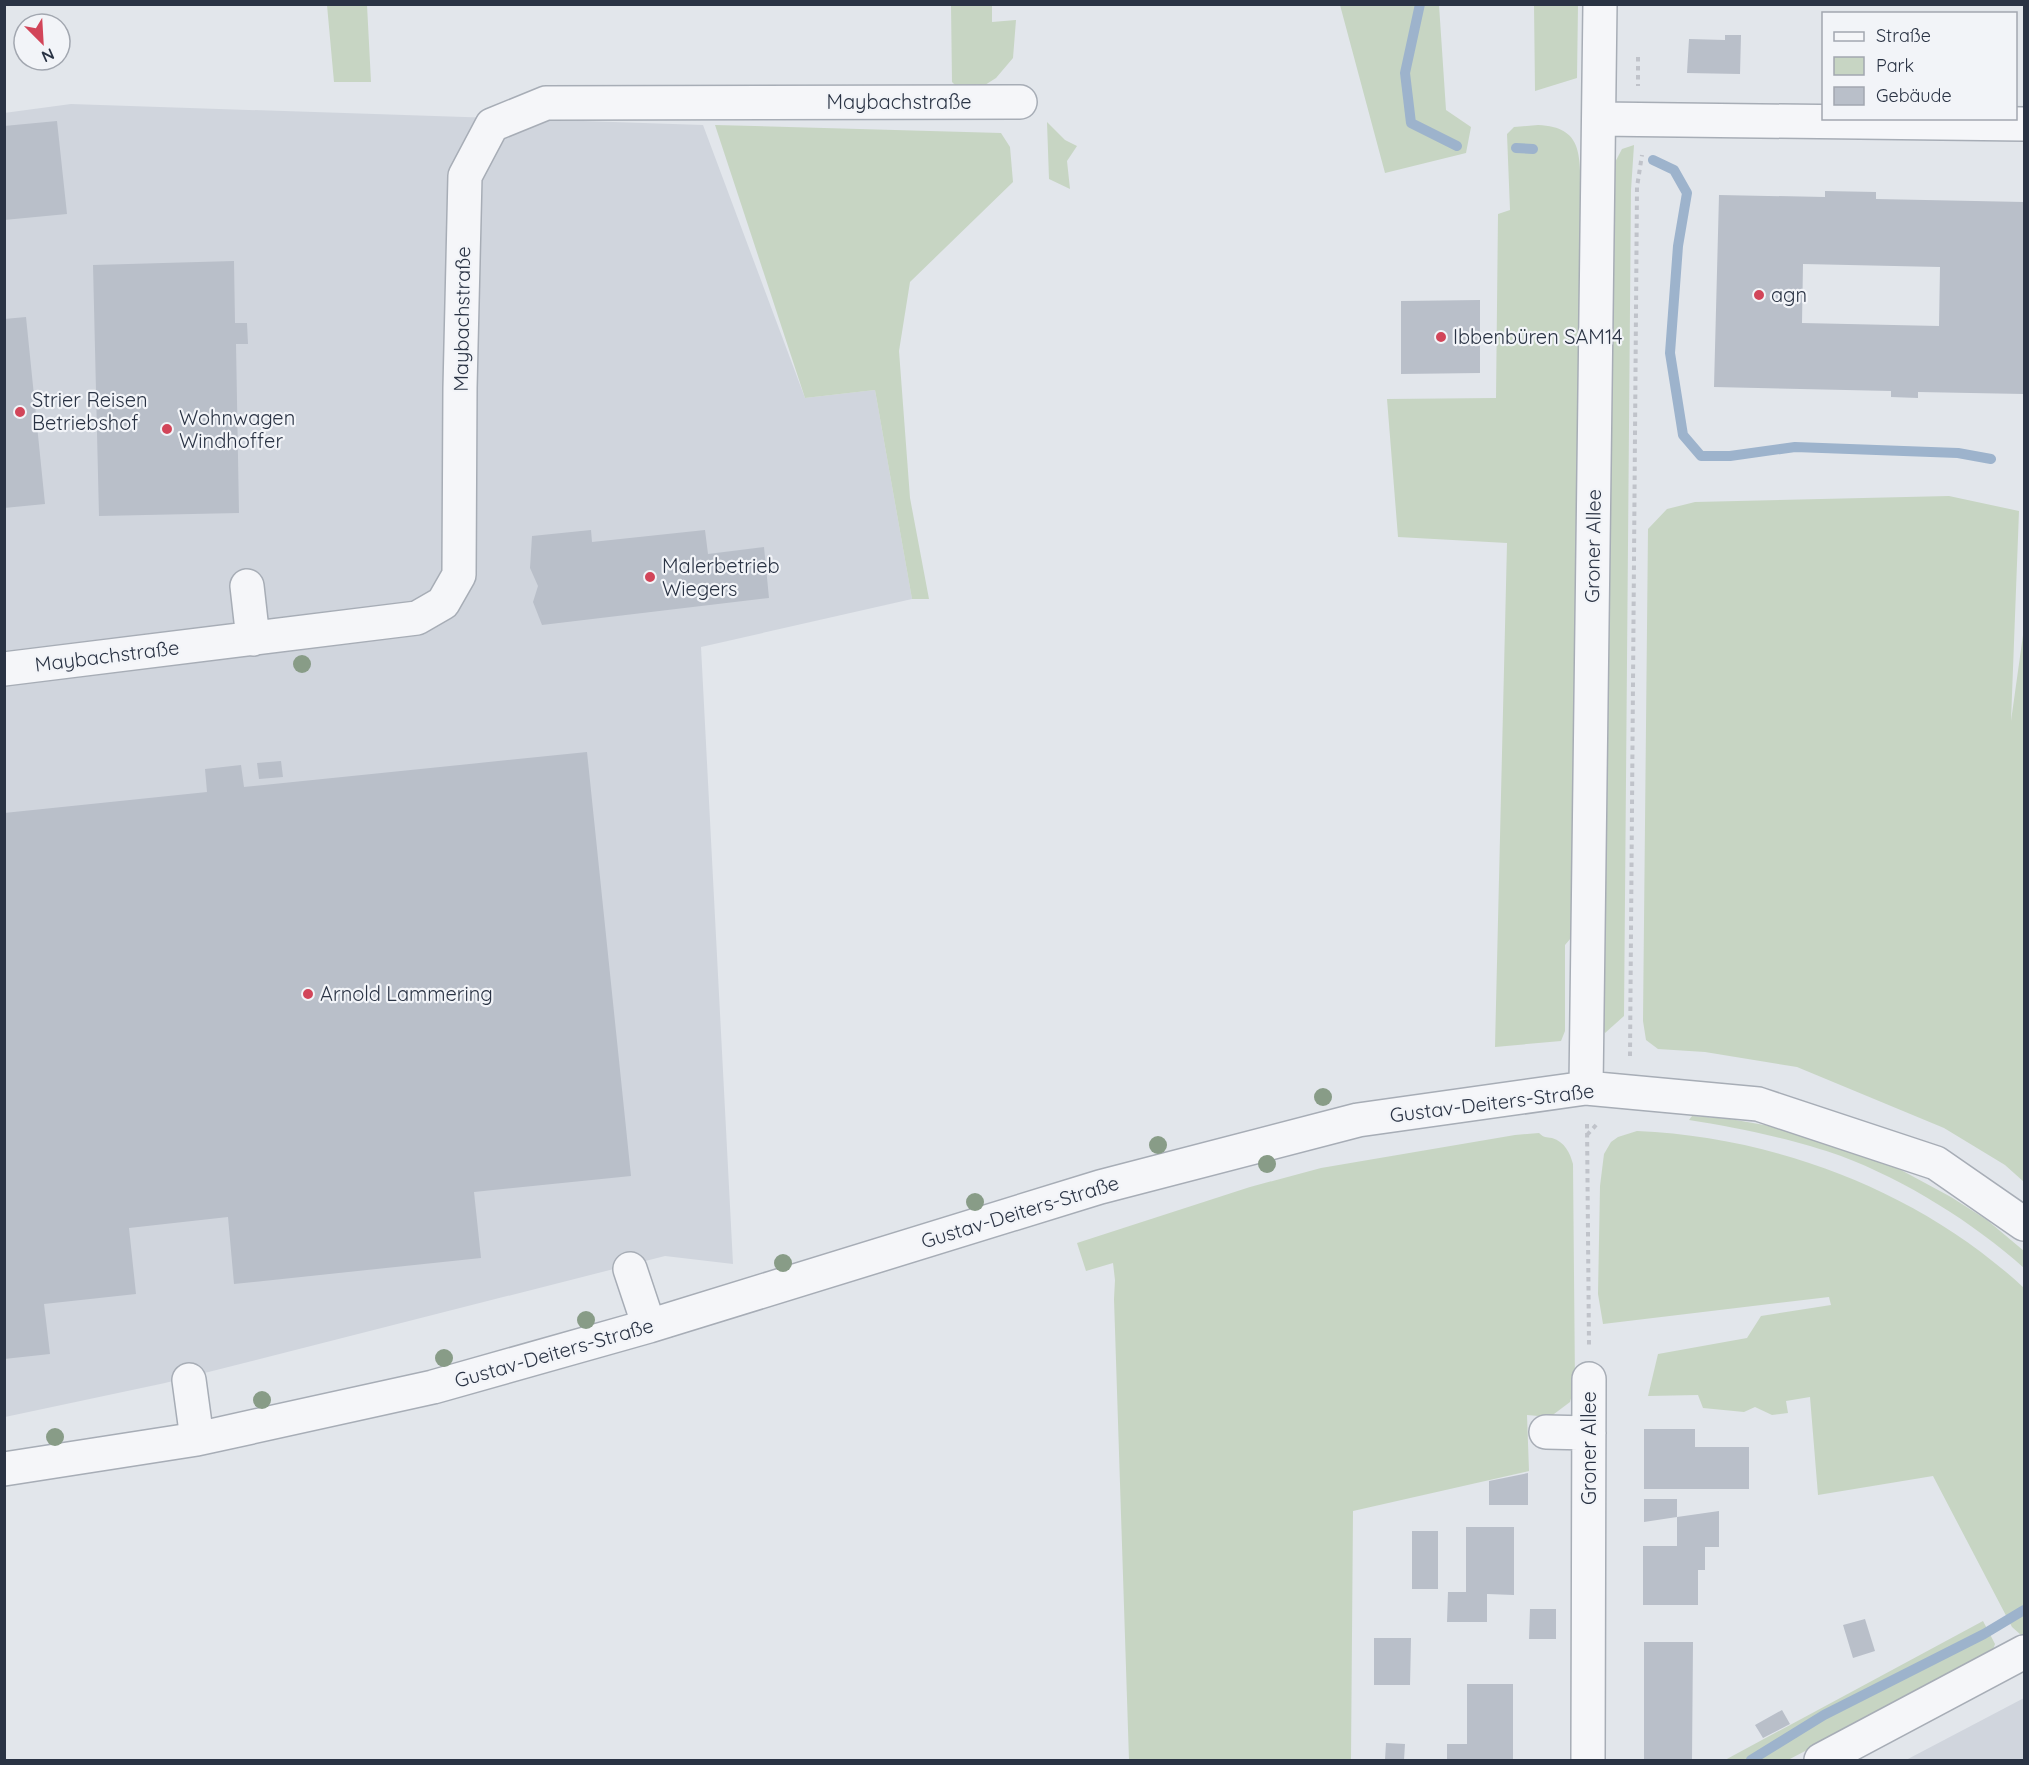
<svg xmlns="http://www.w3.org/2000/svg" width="2029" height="1765" viewBox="0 0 2029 1765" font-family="Quicksand,sans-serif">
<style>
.built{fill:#d0d5dd}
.green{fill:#c7d5c3}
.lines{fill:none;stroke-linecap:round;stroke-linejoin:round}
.stream{stroke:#9db3cc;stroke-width:10}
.building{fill:#b9bfc9;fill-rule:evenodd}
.minor-casing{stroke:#a7adb6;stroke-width:36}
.path{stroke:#c0c3ca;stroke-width:4;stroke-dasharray:4.5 4.5;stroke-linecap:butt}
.minor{stroke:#f5f6f9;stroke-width:33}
.tree{fill:#889c87}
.poi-dot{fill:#d24559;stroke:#f2f4f8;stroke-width:2}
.labels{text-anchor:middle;stroke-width:4.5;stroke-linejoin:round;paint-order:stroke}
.street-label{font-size:20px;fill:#2a3344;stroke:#f2f4f8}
.poi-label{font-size:20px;fill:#2a3344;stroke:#f2f4f8;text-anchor:start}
</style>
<rect width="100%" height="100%" fill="#e2e6eb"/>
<path class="built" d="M71 104 703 125 805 398 875 390 912 599 701 647 733 1264 665 1256 165 1383 5 1417 4 113Z
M2024 1698V1760H1906Z"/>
<path class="green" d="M327 5H367L371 82H334Z
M951 5H992V22L1016 20 1013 58 996 78 985 85 956 86 952 82Z
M1340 5H1439L1446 110 1471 127 1466 153 1385 173Z
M1534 5H1578L1577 78 1535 91Z
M1047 122 1065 140 1077 146 1067 161 1070 189 1049 179Z
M715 125 1001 133 1010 147 1013 182 910 282 899 351 910 498 929 599H912L875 390 805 398Z
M1538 125C1584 127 1579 156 1581 192L1576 932 1565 945V1031L1561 1041 1495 1047 1507 543 1398 537 1387 399 1496 398 1498 214 1510 210 1507 134 1514 127Z
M1634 145 1631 190 1624 1016 1605 1033 1600 1024 1612 168 1622 149Z
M1949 496 2019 511 2011 721 2024 628V1182L2005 1165 1944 1128 1797 1067 1705 1052 1658 1049 1646 1040 1643 1021 1648 529 1667 509 1695 502Z
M1692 1116 1730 1119 1793 1130 1888 1163 1951 1197 1987 1220 2024 1251V1268C1974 1223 1905 1180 1841 1156 1797 1140 1736 1127 1689 1120Z
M1637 1131C1777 1137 1921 1192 2024 1288V1635H2021L2012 1627 1933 1476 1818 1495 1810 1397 1786 1401 1788 1413 1772 1415 1755 1407 1744 1412 1703 1408 1698 1395 1648 1396 1658 1354 1747 1338 1761 1316 1831 1305 1829 1297 1603 1324 1598 1294 1600 1186 1604 1154 1611 1142 1618 1137Z
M1539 1133C1544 1138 1546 1137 1552 1138 1565 1142 1570 1153 1573 1164L1575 1384 1570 1402 1550 1417 1527 1415 1529 1471 1353 1511 1351 1760H1129L1114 1299 1115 1280 1113 1263 1086 1271 1077 1243 1250 1187 1321 1168 1515 1135Z
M1983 1621 1995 1644 1992 1653 1788 1760H1725Z"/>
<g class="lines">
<path class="stream" d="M1420 4 1405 73 1411 123 1457 146
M1516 148 1533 149
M1653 160 1674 170 1687 193 1678 246 1670 353 1683 435 1701 456H1730L1795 447 1958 453 1991 459
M1751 1760 1824 1715 1984 1634 2024 1610"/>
</g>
<path class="building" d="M1725 35H1741L1740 74 1687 73 1689 39 1725 40Z
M57 121 67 214 4 220V126Z
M1825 191 1876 192V199L2024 202V394L1918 392V398L1891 397V391L1714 387 1719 195 1825 197ZM1803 264 1940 267 1939 326 1802 323Z
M234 261 235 323H247L248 344H236L239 513 99 516 93 265Z
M1480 300V373L1401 374V301Z
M26 317 45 504 4 508V319Z
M591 530 592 542 705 530 708 554 764 547 769 598 542 625 533 602 538 586 530 568 532 536Z
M587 752 631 1176 474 1192 481 1258 234 1284 228 1217 129 1228 136 1294 44 1304 50 1354 4 1359V813L207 792 205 769 241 765 244 787Z
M281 761 283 777 259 779 257 763Z
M1644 1429H1695V1447H1749V1489H1644Z
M1528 1473V1505H1489V1481Z
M1644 1499H1677V1517L1719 1511V1547H1705V1570H1698V1605H1643V1546H1677V1517L1644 1522Z
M1466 1527H1514V1595L1487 1594V1622H1447L1448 1592H1466Z
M1412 1531H1438V1589H1412Z
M1530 1609H1556V1639H1529Z
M1865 1619 1875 1651 1853 1658 1843 1625Z
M1374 1638H1411L1410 1685H1374Z
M1644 1642H1693L1692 1760H1644Z
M1467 1684H1513V1760H1447V1744H1467Z
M1782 1710 1790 1724 1763 1738 1755 1725Z
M1386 1743 1405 1744 1404 1760H1385Z"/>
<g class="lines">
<defs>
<path id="minor" d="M1599 119 2024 124
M247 586 253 639
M4 669 417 618 443 603 459 575 460 388 465 176 492 125 546 103 1020 102
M1586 1088 1600 4
M630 1269 649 1326
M189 1380 197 1439
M1546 1432 1589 1433
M4 1469 197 1439 433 1387 649 1326 1100 1187 1358 1120 1586 1088 1758 1104 1936 1163 2024 1224
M1588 1760 1589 1379
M1821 1760 2024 1652"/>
</defs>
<use href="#minor" class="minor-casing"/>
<path class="path" d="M1638 57V86
M1630 1056 1637 187 1642 155
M1587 1124 1589 1345
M1587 1135 1597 1124"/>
<use href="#minor" class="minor"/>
</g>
<g class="tree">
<circle cx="302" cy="664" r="9"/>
<circle cx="1323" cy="1097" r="9"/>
<circle cx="1158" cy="1145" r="9"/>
<circle cx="1267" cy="1164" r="9"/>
<circle cx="975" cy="1202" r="9"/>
<circle cx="783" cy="1263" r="9"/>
<circle cx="586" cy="1320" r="9"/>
<circle cx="444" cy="1358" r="9"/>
<circle cx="262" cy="1400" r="9"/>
<circle cx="55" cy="1437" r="9"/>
</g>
<g class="poi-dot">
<circle cx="1759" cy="295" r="6"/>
<circle cx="1441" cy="337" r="6"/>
<circle cx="20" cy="412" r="6"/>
<circle cx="167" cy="429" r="6"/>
<circle cx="650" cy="577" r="6"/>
<circle cx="308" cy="994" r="6"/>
</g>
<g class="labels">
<g class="street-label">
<text x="899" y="109">Maybachstraße</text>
<text transform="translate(462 319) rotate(-89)" y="7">Maybachstraße</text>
<text transform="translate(1593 546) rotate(-89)" y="7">Groner Allee</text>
<text transform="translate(107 656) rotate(-7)" y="7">Maybachstraße</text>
<text transform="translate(1492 1103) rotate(-7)" y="7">Gustav-Deiters-Straße</text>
<text transform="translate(1020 1212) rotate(-17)" y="7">Gustav-Deiters-Straße</text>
<text transform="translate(554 1353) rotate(-16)" y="7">Gustav-Deiters-Straße</text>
<text transform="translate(1589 1448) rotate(-90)" y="7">Groner Allee</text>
</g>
<g class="poi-label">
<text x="1771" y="302">agn</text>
<text x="1453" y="344">Ibbenbüren SAM14</text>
<text x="32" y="407">Strier Reisen<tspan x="32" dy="23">Betriebshof</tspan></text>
<text x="179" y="425">Wohnwagen<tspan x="179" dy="23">Windhoffer</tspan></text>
<text x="662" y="573">Malerbetrieb<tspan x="662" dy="23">Wiegers</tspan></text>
<text x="320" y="1001">Arnold Lammering</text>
</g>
</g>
<rect width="2029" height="1765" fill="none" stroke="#2a3344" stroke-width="12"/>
<rect x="1822" y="12" width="195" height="108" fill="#f2f4f8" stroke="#a2a7b0" stroke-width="1.5"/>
<rect x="1834" y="32" width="30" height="9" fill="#f5f6f9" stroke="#a2a7b0" stroke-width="1.5"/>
<text x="1876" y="42" font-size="18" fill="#2a3344">Straße</text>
<rect x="1834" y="57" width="30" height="18" fill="#c7d5c3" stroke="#a2a7b0" stroke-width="1.5"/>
<text x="1876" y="72" font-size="18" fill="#2a3344">Park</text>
<rect x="1834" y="87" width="30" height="18" fill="#b9bfc9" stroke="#a2a7b0" stroke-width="1.5"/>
<text x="1876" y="102" font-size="18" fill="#2a3344">Gebäude</text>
<g transform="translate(42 42) rotate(156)"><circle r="28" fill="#f2f4f8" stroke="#a2a7b0" stroke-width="1.5"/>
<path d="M0-4.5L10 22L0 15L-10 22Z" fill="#d24559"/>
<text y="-9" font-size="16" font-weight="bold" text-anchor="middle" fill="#2a3344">N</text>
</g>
</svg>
